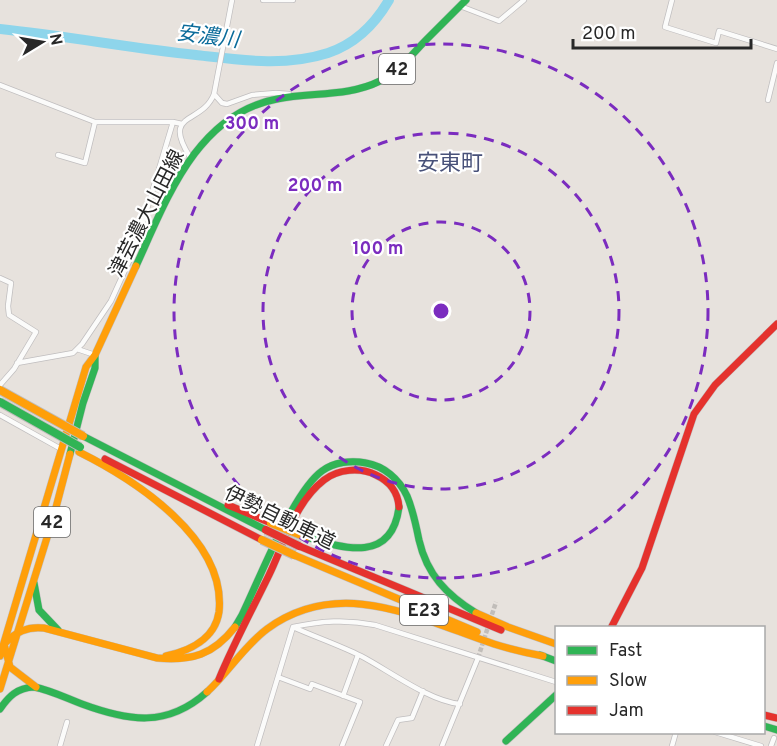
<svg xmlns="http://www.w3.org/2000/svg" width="777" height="746" viewBox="0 0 777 746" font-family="Overpass,'Noto Sans JP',sans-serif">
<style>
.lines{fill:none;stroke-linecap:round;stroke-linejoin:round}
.river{stroke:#8ed5eb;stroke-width:10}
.street-tunnel{stroke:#c1bdb9;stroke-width:4.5;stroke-dasharray:4.5 2;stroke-linecap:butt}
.street-casing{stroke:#c0bebf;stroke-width:6}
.fast-casing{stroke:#c0bebf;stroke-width:8}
.slow-casing{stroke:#c0bebf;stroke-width:8}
.jam-casing{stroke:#c0bebf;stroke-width:8}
.street{stroke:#fbfbfa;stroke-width:4.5}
.fast{stroke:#30b455;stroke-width:7}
.slow{stroke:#ff9f0a;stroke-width:7}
.jam{stroke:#e5322d;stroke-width:7}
.fast-bridge-casing{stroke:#bfbdbc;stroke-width:10;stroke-linecap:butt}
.slow-bridge-casing{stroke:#bfbdbc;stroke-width:10;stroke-linecap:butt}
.jam-bridge-casing{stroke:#bfbdbc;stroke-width:10;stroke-linecap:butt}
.fast-bridge{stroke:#30b455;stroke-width:8}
.slow-bridge{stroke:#ff9f0a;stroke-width:8}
.jam-bridge{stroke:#e5322d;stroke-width:8}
.ring{fill:none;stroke:#7b2cbf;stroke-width:3;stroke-dasharray:10 8}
.labels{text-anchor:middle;stroke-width:4.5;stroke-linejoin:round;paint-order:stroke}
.shield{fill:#fff;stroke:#686868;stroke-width:1.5}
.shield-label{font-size:18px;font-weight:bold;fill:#282828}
.street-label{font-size:20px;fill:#282828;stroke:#fff}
.water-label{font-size:21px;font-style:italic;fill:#0a6b9a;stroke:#fff}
.quarter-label{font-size:22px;fill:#485179;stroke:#fff}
.centre{fill:#7b2cbf;stroke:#fff;stroke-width:3}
.ring-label{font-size:18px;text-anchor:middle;font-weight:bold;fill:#7b2cbf;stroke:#fff;stroke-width:4.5;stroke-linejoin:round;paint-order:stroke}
</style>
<rect width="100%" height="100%" fill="#e7e2dd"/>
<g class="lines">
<path class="river" d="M0 29C66 36 131 48 196 55 240 60 285 67 328 53 355 44 375 24 389 0"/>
<path class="street-tunnel" d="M478 658 496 602"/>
<defs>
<path id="street" d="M263 0H293
M672 0 665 27 716 43 719 31 777 49
M460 6 499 21 524 0
M0 85 95 122H173L182 124
M214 94 222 103 227 104 252 95 276 93 289 94
M768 100 777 63
M58 155 85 163 95 122
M190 157C161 111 202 125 214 94L232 0
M0 278 11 283 8 306 9 315 36 332 14 369 0 385
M77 349 95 355
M17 363 73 353 82 344 111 301 136 246 173 122
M0 415 61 449
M293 627C321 621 346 619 375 625L556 682
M293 627C315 637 339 645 361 656 388 670 429 701 460 704
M278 677 310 689 312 684 360 702 342 746
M343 696 358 655
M715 732 761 746
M60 746 67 722
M257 746 293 627
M386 746 398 720 412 718 423 691
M442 746 478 658
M672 746 676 732
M771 746 774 738"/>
<path id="fast" d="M136 266C166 201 196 114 277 99 311 92 348 97 380 81 399 72 412 54 427 39 440 26 453 13 466 0
M83 436 266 530
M70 454 83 403 95 368V356
M306 537C345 549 392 563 399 507
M34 583 39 610 58 630
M235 627 242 615C259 580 293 492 322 471 334 462 351 460 366 463 384 466 399 479 407 496 413 510 416 525 419 540 427 575 447 595 476 613
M540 655 556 661
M0 709C9 696 17 688 34 687 50 690 66 698 82 704 128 721 167 728 207 692
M764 726 777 730
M506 741 556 695"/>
<path id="slow" d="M79 452C135 480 227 539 219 612 215 639 189 651 166 656
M294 555 477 632
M476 613 508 627 556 644
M0 656 86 367 95 355 136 266
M36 687 10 667 4 644C16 632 27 626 44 628L157 658C192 661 213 655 235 627
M0 689 54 515 70 454
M207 692C228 673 243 647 267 629 341 575 419 619 494 644 510 649 527 653 543 656"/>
<path id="jam" d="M105 459 262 540
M228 505 271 523
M299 546 501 630
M611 628 642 568 694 414 715 385 777 324
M219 679C234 643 252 610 269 575 284 544 295 502 324 480 338 469 360 467 376 475 389 481 398 492 399 507
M764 715 777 718"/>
</defs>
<use href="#street" class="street-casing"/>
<use href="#fast" class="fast-casing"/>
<use href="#slow" class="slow-casing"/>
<use href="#jam" class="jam-casing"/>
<use href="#street" class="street"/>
<use href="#fast" class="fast"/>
<use href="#slow" class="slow"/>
<use href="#jam" class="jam"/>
<defs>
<path id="fast-bridge" d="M0 402 80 447"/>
<path id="slow-bridge" d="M0 390 83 436
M271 523 306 537
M262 540 294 555"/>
<path id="jam-bridge" d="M266 530 299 546"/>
</defs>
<use href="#fast-bridge" class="fast-bridge-casing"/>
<use href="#slow-bridge" class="slow-bridge-casing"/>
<use href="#jam-bridge" class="jam-bridge-casing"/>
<use href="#fast-bridge" class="fast-bridge"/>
<use href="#slow-bridge" class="slow-bridge"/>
<use href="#jam-bridge" class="jam-bridge"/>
</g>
<g class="ring">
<circle cx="441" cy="311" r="89"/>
<circle cx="441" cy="311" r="178"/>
<circle cx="441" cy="311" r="267"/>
</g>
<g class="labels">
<g class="shield">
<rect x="379" y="54" width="36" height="30" rx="4.5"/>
<rect x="34" y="507" width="36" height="30" rx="4.5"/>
<rect x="400" y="595" width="48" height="30" rx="4.5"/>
</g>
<g class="shield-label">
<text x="397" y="75">42</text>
<text x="52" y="528">42</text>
<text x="424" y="616">E23</text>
</g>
<g class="street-label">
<text transform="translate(146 213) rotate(-63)" y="7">津芸濃大山田線</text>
<text transform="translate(280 517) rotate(26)" y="7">伊勢自動車道</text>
</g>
<g class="water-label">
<text transform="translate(208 36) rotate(7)" y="7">安濃川</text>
</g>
<g class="quarter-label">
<text x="450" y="170">安東町</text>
</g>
</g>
<circle cx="441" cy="311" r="9" class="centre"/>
<g class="ring-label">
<text x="252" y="129">300 m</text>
<text x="315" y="191">200 m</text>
<text x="378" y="254">100 m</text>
</g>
<rect x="555" y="626" width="210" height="108" fill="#ffffff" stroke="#a9a9a9" stroke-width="1.5"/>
<rect x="567" y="646" width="30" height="9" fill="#30b455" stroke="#a9a9a9" stroke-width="1.5"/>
<text x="609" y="656" font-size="18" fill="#282828">Fast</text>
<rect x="567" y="676" width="30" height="9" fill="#ff9f0a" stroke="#a9a9a9" stroke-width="1.5"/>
<text x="609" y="686" font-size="18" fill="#282828">Slow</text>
<rect x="567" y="706" width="30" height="9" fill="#e5322d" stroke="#a9a9a9" stroke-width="1.5"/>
<text x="609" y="716" font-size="18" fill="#282828">Jam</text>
<g transform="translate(42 42) rotate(79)" stroke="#ffffff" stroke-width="4.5" paint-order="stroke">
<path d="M0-4.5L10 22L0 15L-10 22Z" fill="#282828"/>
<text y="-9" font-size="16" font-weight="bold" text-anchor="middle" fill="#282828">N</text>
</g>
<path d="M573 39v9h178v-9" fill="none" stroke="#282828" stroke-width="3"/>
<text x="582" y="39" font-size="18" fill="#282828" stroke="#ffffff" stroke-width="4.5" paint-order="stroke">200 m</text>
</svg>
